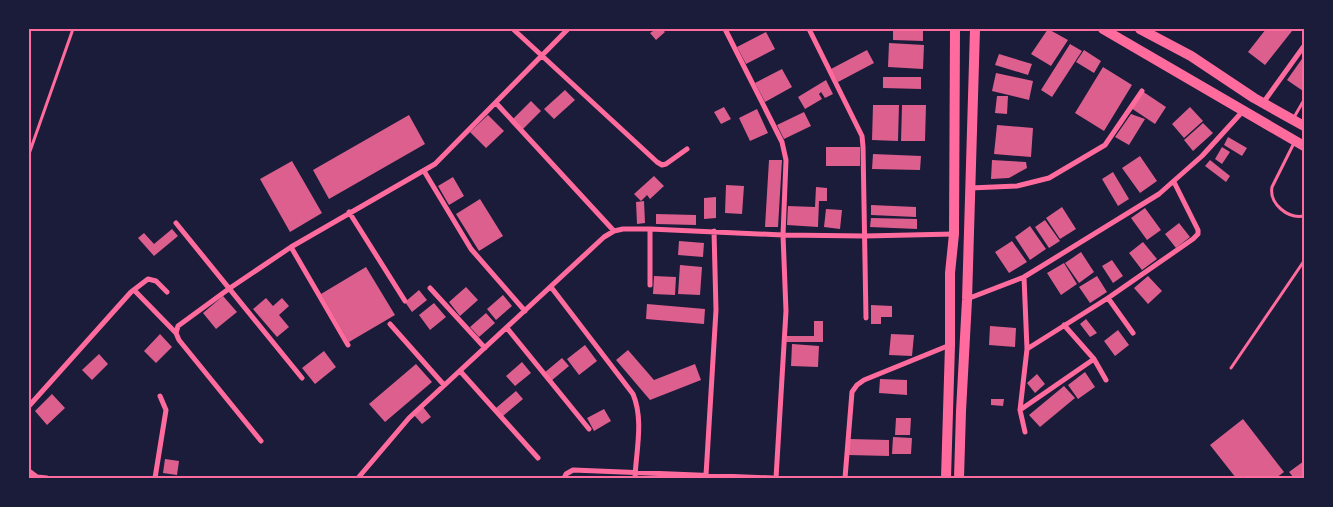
<svg xmlns="http://www.w3.org/2000/svg" width="1333" height="507" viewBox="0 0 1333 507" font-family="'Golos Text',sans-serif">
<style>
.building{fill:#dd5f8e}
.lines{fill:none;stroke-linecap:round;stroke-linejoin:round}
.service{stroke:#ff6b9d;stroke-width:3}
.minor{stroke:#ff6b9d;stroke-width:5}
.primary{stroke:#ff6b9d;stroke-width:10}
.neatline{fill:none;stroke:#ff6b9d;stroke-width:2}
</style>
<rect width="100%" height="100%" fill="#1b1b3a"/>
<path class="building" d="M656 29H662L665 32 656 40 650 33Z
M893 29H923V41L893 40Z
M1048 29 1068 40 1051 66 1031 54Z
M1266 29H1289L1292 31 1265 65 1248 52Z
M766 32 775 49 746 64 737 47Z
M889 43 924 45 923 69 888 67Z
M1070 44 1082 51 1052 97 1041 90Z
M867 50 874 63 838 82 831 69Z
M1084 50 1101 61 1094 73 1076 62Z
M999 54 1032 64 1028 75 995 65Z
M1304 56V89L1303 91 1287 80Z
M1103 67 1132 85 1104 131 1075 113Z
M782 69 792 87 765 102 755 83Z
M996 73 1033 81 1029 100 992 91Z
M883 77H921V89L883 88Z
M826 80 833 94 825 98 821 92 819 94 822 99 805 109 798 97Z
M565 90 575 100 554 119 544 109Z
M1142 91 1166 107 1155 124 1131 108Z
M997 96H1008L1007 114 995 113Z
M531 101 541 111 522 130 512 120Z
M873 105H899L898 141 872 140Z
M902 105H926L925 141H901Z
M724 107 731 119 721 124 714 112Z
M1190 107 1203 121 1184 138 1172 124Z
M757 109 768 133 750 141 739 118Z
M804 112 811 126 784 139 777 125Z
M1131 114 1145 119 1129 145 1115 137Z
M409 115 425 144 329 199 313 170Z
M488 115 504 131 486 148 470 132Z
M1203 123 1213 133 1193 151 1184 140Z
M997 125 1033 128 1031 157 994 154Z
M1228 137 1247 148 1242 156 1224 145Z
M826 147H860V166H826Z
M1222 147 1230 152 1222 164 1215 159Z
M873 154 921 156 920 170 872 169Z
M1140 156 1157 181 1140 193 1122 168Z
M769 160H782L778 227H765Z
M992 160 1026 162 1027 168 1009 178 991 179Z
M1210 160 1230 176 1226 182 1205 166Z
M292 161 322 213 290 232 260 179Z
M1113 172 1129 199 1118 206 1102 179Z
M654 176 664 186 650 199 647 195 641 201 634 194Z
M453 177 464 196 449 205 438 186Z
M726 185 744 186 742 214 725 213Z
M816 187 827 188V201H819L818 227 787 225 788 206 815 207Z
M716 197V218L704 219V198Z
M480 199 503 236 479 251 456 214Z
M644 201 645 223 637 224 636 202Z
M871 205 916 207V217L871 215Z
M1062 207 1076 229 1060 239 1046 218Z
M1145 208 1161 230 1147 240 1131 218Z
M826 209 842 210 840 229 824 227Z
M656 214 696 215V225L656 224Z
M871 218 917 219V229L870 227Z
M1045 220 1060 241 1049 248 1035 227Z
M1179 223 1190 237 1176 248 1165 234Z
M1030 226 1046 249 1030 260 1015 237Z
M172 229 178 236 154 256 138 238 144 233 154 244Z
M679 241 704 243 703 257 678 255Z
M1012 241 1027 262 1009 273 995 252Z
M1143 242 1157 259 1142 270 1129 253Z
M1081 252 1094 272 1079 283 1065 263Z
M1112 260 1123 276 1113 283 1102 266Z
M1064 263 1077 284 1061 295 1047 273Z
M680 265 702 267 700 295 678 294Z
M366 267 395 315 349 342 321 294Z
M654 276 676 277 675 295 653 294Z
M1097 276 1107 292 1090 303 1079 287Z
M1148 276 1162 291 1148 304 1134 288Z
M466 287 478 300 460 316 449 302Z
M419 290 427 300 412 312 405 302Z
M503 295 512 306 496 320 487 309Z
M223 296 237 312 216 329 203 313Z
M266 298 273 306 282 298 289 306 279 315 289 327 277 337 253 309Z
M434 303 446 317 430 330 419 315Z
M647 304 705 309 704 324 646 319Z
M871 305 892 306V317H881V324H871Z
M486 313 495 323 479 337 470 327Z
M1086 319 1097 333 1090 337 1080 324Z
M814 321H823V342H786L787 336H814Z
M990 326 1016 328 1015 347 989 345Z
M1118 330 1129 345 1115 356 1104 341Z
M160 334 172 347 156 363 144 351Z
M891 334 914 335 912 356 889 355Z
M792 344 819 346 818 367 791 366Z
M585 345 597 361 579 375 567 359Z
M628 350 654 380 695 364 701 380 650 400 616 360Z
M324 351 336 367 315 384 302 368Z
M99 354 108 364 92 380 82 370Z
M562 358 569 366 551 381 544 373Z
M522 362 531 373 515 386 506 376Z
M416 364 432 382 385 422 369 404Z
M1085 372 1095 387 1078 399 1068 385Z
M1037 374 1045 384 1035 393 1027 383Z
M880 379 907 380V395L879 393Z
M1064 386 1075 398 1040 427 1029 415Z
M516 391 523 399 503 416 496 408Z
M52 394 65 408 47 425 35 411Z
M991 399H1004L1003 406 991 405Z
M423 407 431 417 422 424 414 415Z
M604 409 611 421 594 431 587 418Z
M896 418H911L910 435H895Z
M1243 419 1284 472 1276 478H1236L1210 445Z
M893 437 912 438 911 454H892Z
M849 439 889 440V456L848 455Z
M165 459 179 461 177 475 163 473Z
M1304 461V478H1294L1289 472Z"/>
<g class="lines">
<path class="service" d="M1293 119 1304 100
M1294 143 1272 187C1269 204 1288 219 1304 216
M29 154 73 29
M1231 368 1304 261"/>
<path class="minor" d="M513 29 657 162 662 165 666 164 687 149
M725 29 782 142 786 160 783 235 786 311 776 478
M809 29 862 136 863 147 866 318
M496 103 614 231
M1263 103 1304 46
M424 171 471 249 525 311
M970 188 1017 186 1049 178 1105 145 1142 91
M349 212 405 301
M176 223 302 378
M291 247 348 345
M1024 277 1027 349 1020 410 1025 432
M650 285V229
M551 287 633 394C644 420 636 451 635 478
M430 288 485 348
M134 290 176 333
M1108 298 1133 333
M967 299 1024 277 1159 194 1202 156 1243 111
M390 324 444 385
M1064 325 1094 359 1106 380
M507 328 589 429
M1027 349 1108 298 1193 239 1198 234V230L1174 182
M460 371 538 458
M29 406 131 292 148 279 156 281 167 292
M1020 410 1094 359
M261 441 179 340 176 333 178 326 230 288 291 247 435 164 568 29
M29 471 37 477 47 478
M706 475 716 310 714 231
M155 478 166 410 160 396
M358 478 409 418 604 237 614 231 623 229H650L783 235 865 236 954 234
M564 478 566 474 573 470 773 478
M845 478 852 392 857 385 864 380 950 345"/>
<path class="primary" d="M1103 29 1304 146
M1140 29 1191 56 1254 98 1304 126
M946 478 950 345V273L954 234 955 29
M959 478 961 411 967 300 975 29"/>
</g>
<rect width="1333" height="507" fill="none" stroke="#1b1b3a" stroke-width="60"/>
<rect x="30" y="30" width="1273" height="447" class="neatline"/>
</svg>
